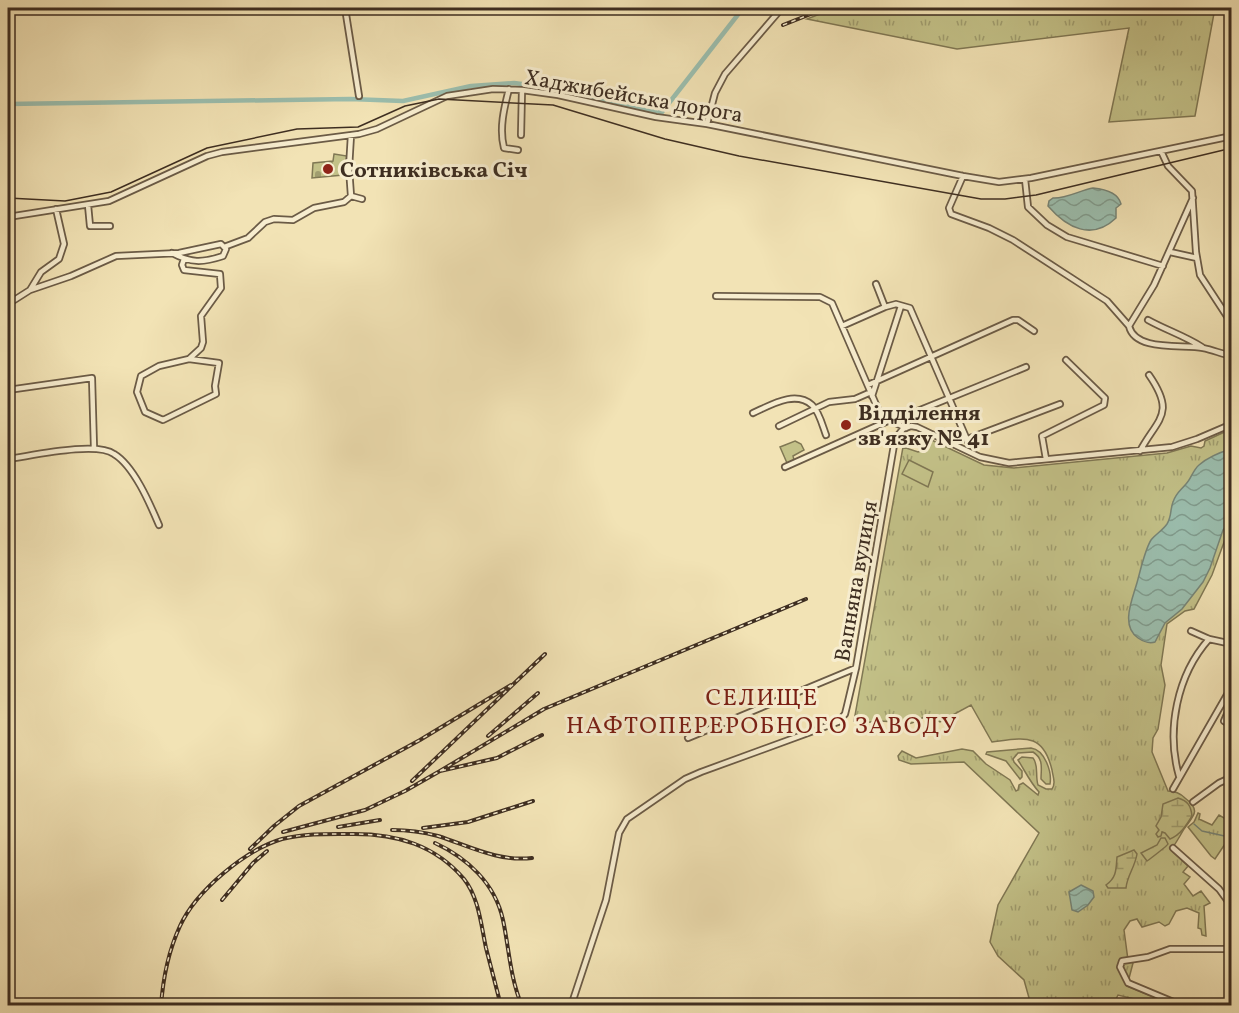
<svg xmlns="http://www.w3.org/2000/svg" width="1239" height="1013" viewBox="0 0 1239 1013" font-family="Vollkorn,serif">
<style>
.grass{fill:url(#grass-tufts);stroke:#807854;stroke-width:1.5}
.wetland{fill:url(#wetland-marsh);stroke:#807854;stroke-width:1.5}
.cemetery{fill:url(#cemetery-stones);stroke:#807854;stroke-width:1.5}
.garden{fill:#c3c188;stroke:#807854;stroke-width:1.5}
.water{fill:url(#water-waves);stroke:#768476;stroke-width:1.5}
.lines{fill:none;stroke-linecap:round;stroke-linejoin:round}
.stream{stroke:#768476;stroke-width:1.5}
.canal{stroke:#9bbeae;stroke-width:4.5}
.minor-casing{stroke:#6b5b46;stroke-width:8}
.minor{stroke:#f7edcf;stroke-width:4.5}
.tram{stroke:#3e2e21;stroke-width:1.5}
.rail-casing{stroke:#3e2e21;stroke-width:4}
.rail{stroke:#f7edcf;stroke-width:1.5;stroke-dasharray:4.5;stroke-linecap:butt}
.poi-dot{fill:#8f2418;stroke:#f7edcf;stroke-width:2}
.labels{text-anchor:middle;stroke-width:6;stroke-linejoin:round;paint-order:stroke}
.street-label{font-size:22px;fill:#3e2e21;stroke:#f7edcf}
.poi-label{font-size:22px;font-weight:bold;fill:#3e2e21;stroke:#f7edcf;text-anchor:start}
.neighbourhood-label{font-size:24px;letter-spacing:1.5px;fill:#7a1f14;stroke:#f7edcf}
</style>
<defs>
<pattern id="grass-tufts" width="24" height="20" patternUnits="userSpaceOnUse" patternTransform="scale(1.5)"><rect width="24" height="20" fill="#c3c188"/><path d="M3 7l-1-3M5 7V3M7 7l1-3M15 17l-1-3M17 17v-4M19 17l1-3" fill="none" stroke="#a09d6f"/></pattern>
<pattern id="wetland-marsh" width="20" height="14" patternUnits="userSpaceOnUse" patternTransform="scale(1.5)"><rect width="20" height="14" fill="#c3c188"/><path d="M1 5h8M5 5V1M11 12h8M15 12V8" fill="none" stroke="#a09d6f"/></pattern>
<pattern id="cemetery-stones" width="16" height="16" patternUnits="userSpaceOnUse" patternTransform="scale(1.5)"><rect width="16" height="16" fill="#c3c188"/><path d="M2 7V4a2 2 0 0 1 4 0v3zM10 15v-3a2 2 0 0 1 4 0v3z" fill="#a09d6f"/></pattern>
<pattern id="water-waves" width="16" height="10" patternUnits="userSpaceOnUse" patternTransform="scale(1.5)"><rect width="16" height="10" fill="#9bbeae"/><path d="M0 5q4-4 8 0t8 0" fill="none" stroke="#809b8d"/></pattern>
</defs>
<rect width="100%" height="100%" fill="#f2e3b5"/>
<filter id="stains"><feTurbulence type="fractalNoise" baseFrequency=".00333" numOctaves="4"/><feColorMatrix values="0 0 0 0 .2 0 0 0 0 .09 0 0 0 0 .02 0 0 0 .5 -.17"/></filter>
<radialGradient id="worn" r=".72"><stop offset=".6" stop-color="#630" stop-opacity="0"/><stop offset="1" stop-color="#630" stop-opacity=".3"/></radialGradient>
<path class="grass" d="M835 8H1215L1195 116 1109 122 1129 28 957 49 807 19Z
M1231 429V528L1227 534 1212 575 1194 609 1185 611 1167 624 1161 665 1165 685 1158 729 1153 738 1152 752 1168 791C1175 791 1180 793 1185 798 1202 811 1193 816 1184 829 1180 836 1176 843 1171 850L1188 866 1183 872 1190 877 1184 884 1193 896 1201 891 1210 903 1204 906 1206 936 1202 935 1201 929 1198 928 1199 913 1187 908 1176 911 1169 924 1165 926 1159 922 1142 927 1137 919 1130 921 1124 930 1128 960 1133 963 1127 986 1161 1000 1160 1005 1118 995 1114 1003V1005H1031L1024 980 998 956 990 942 998 905 1039 833 964 762 911 764 899 760 898 756 902 751 916 758 962 749 973 751 986 764 1010 780 1016 791 1018 790 1019 785 1023 783 1038 795 1039 792C1030 782 1025 771 1018 760L1022 757 1033 758C1039 765 1035 776 1038 785L1046 789H1052C1056 783 1053 777 1052 770 1043 732 1024 738 992 742L971 705 940 722 927 715C901 732 903 720 877 721 869 722 863 724 854 721L903 447 918 452 921 451 922 444 920 437 914 435 919 434 984 465 1014 468 1167 453 1191 446 1201 448 1204 446 1205 441Z
M795 441 801 444 804 450 793 456 794 460 787 463 780 447Z
M1031 748C1045 750 1052 772 1050 784H1046L1041 779C1041 768 1044 759 1033 752L1018 753 1013 759 1014 762 1022 771V777L1020 779 1006 761 986 754 987 752Z
M1198 813 1200 814 1199 819 1212 825 1219 815 1231 822 1229 827 1231 830V860L1225 844 1215 859 1211 856 1188 827 1194 822Z"/>
<path class="wetland" d="M1178 798C1188 801 1191 806 1192 816 1186 826 1180 835 1170 839L1165 833 1162 832 1161 836 1158 837 1156 834 1159 830 1156 826 1161 817 1163 804Z
M1161 838H1165L1168 844C1167 846 1150 859 1147 861L1141 853 1157 845Z
M1134 850 1137 854C1135 867 1127 876 1126 888H1108L1106 885C1117 877 1116 869 1117 857Z"/>
<path class="cemetery" d="M334 154 347 156 343 175 312 178 313 163 333 161Z"/>
<path class="garden" d="M909 460 933 472 928 487 902 474Z"/>
<path class="water" d="M1093 188C1104 189 1118 192 1121 204L1116 208V218C1092 241 1067 228 1048 206L1049 201 1053 198C1065 199 1081 190 1093 188Z
M1231 449V519L1223 530 1210 568 1203 582 1182 609 1165 623 1155 642C1149 644 1144 642 1138 638 1119 625 1134 596 1138 579 1141 568 1145 550 1151 540 1156 534 1163 530 1167 524 1172 516 1170 509 1173 502 1176 493 1180 491 1186 484 1191 479 1193 470 1199 465 1207 458 1221 452 1231 449Z
M1081 885 1093 891 1094 897 1088 905 1078 912 1072 910 1069 892Z"/>
<g class="lines">
<path class="stream" d="M1194 824 1202 831 1229 837 1232 839"/>
<path class="canal" d="M8 104 350 99 403 101 471 86 514 83 546 87 598 100 662 112 740 12"/>
<defs>
<path id="minor" d="M345 8 359 96
M509 89C504 108 499 129 504 148L518 150
M707 124 715 93 725 74 782 8
M521 135 522 90
M1161 151 1168 166 1192 191 1196 252 1200 275 1232 324
M963 176 949 208 951 214 989 228 1013 240 1107 301 1129 326C1135 352 1183 344 1203 348 1213 350 1222 354 1232 356
M1025 179 1028 207 1047 225 1067 237 1163 266
M351 196 362 199
M88 205 90 226H110
M8 217 109 201 207 156 222 152 359 134 377 129 447 96 493 89 522 90 558 95 656 117 707 124 963 176 999 182 1031 178 1232 136
M224 247 248 238 265 222 274 219 293 220 314 208 344 202 351 196 349 168 351 135
M1170 252 1197 258
M184 259 182 265 184 270 220 274 221 288 201 316 203 342 201 348 189 359 159 366 141 376 137 392 145 412 163 420 216 394 215 386 219 363 189 359
M876 284 885 307
M30 290 71 276 116 256 179 253 221 244 226 249 223 256C202 263 191 263 172 253
M716 296 820 297 832 303 881 416 906 428
M8 304 30 290 41 272 59 259 64 244 56 209
M1148 320C1166 330 1185 336 1202 347
M842 326 885 307 896 304 910 308 968 442
M1129 326 1154 285 1193 198
M868 385 1013 320H1018L1034 331
M8 390 92 378 94 448
M872 396 901 306
M753 413C771 405 795 390 812 405 819 411 823 427 826 435
M893 421 1026 367
M779 426 829 402 855 399 871 392
M968 441 970 438 1060 404
M1140 451C1158 418 1176 414 1149 375
M8 459C31 456 96 441 114 454 134 466 150 504 159 525
M1046 459 1042 436 1104 405 1105 398 1066 360
M785 467 890 420
M1191 631 1209 639 1232 644
M1232 702 1224 721 1232 726
M688 738 856 668
M1179 776C1166 730 1177 675 1209 639
M1173 789 1232 686
M1193 802 1219 783 1232 777
M1173 848 1219 889 1232 907
M571 1006 606 900 619 833 627 819 685 779 701 772 838 722 845 714 847 706 856 668 895 439 903 429 911 426 917 427 980 457 1009 463 1172 447 1197 439 1232 424
M1183 1006 1128 983 1120 967 1122 961 1148 957 1170 949H1232"/>
</defs>
<use href="#minor" class="minor-casing"/>
<use href="#minor" class="minor"/>
<path class="tram" d="M8 198 65 201 111 192 207 148 297 129 358 127 405 106 439 99 553 105 665 139 739 156 981 199H1005L1036 195 1232 148"/>
<defs>
<path id="rail" d="M783 25 826 8
M488 736 538 693
M440 771 544 709 806 599
M412 781 545 654
M338 827 380 820
M423 828 468 822 533 801
M392 830C407 830 423 832 438 836 469 846 498 862 532 858
M283 832 365 810 405 791 440 771 497 758 542 735
M435 843C467 858 495 883 503 920 509 948 510 978 522 1006
M250 849 274 826 299 806 420 740 511 685
M222 900 253 863 267 851
M161 1006C163 978 168 952 180 926 196 891 245 850 282 839 306 833 330 834 354 834 397 834 435 845 464 879 479 898 481 925 486 948 491 967 496 986 501 1006"/>
</defs>
<use href="#rail" class="rail-casing"/>
<use href="#rail" class="rail"/>
</g>
<g class="poi-dot">
<circle cx="328" cy="169" r="6"/>
<circle cx="846" cy="425" r="6"/>
</g>
<g class="labels">
<g class="street-label">
<text transform="translate(634 95) rotate(10)" y="8">Хаджибейська дорога</text>
<text transform="translate(855 581) rotate(-80)" y="8">Вапняна вулиця</text>
</g>
<g class="poi-label">
<text x="340" y="177">Сотниківська Січ</text>
<text x="858" y="420">Відділення<tspan x="858" dy="25">зв'язку № 41</tspan></text>
</g>
<g class="neighbourhood-label">
<text x="762" y="705">СЕЛИЩЕ<tspan x="762" dy="28">НАФТОПЕРЕРОБНОГО ЗАВОДУ</tspan></text>
</g>
</g>
<rect width="1239" height="1013" fill="none" stroke="#f2e3b5" stroke-width="30"/>
<rect x="9" y="9" width="1221" height="995" fill="none" stroke="#3e2e21" stroke-width="3"/>
<rect x="15" y="15" width="1209" height="983" fill="none" stroke="#3e2e21" stroke-width="1.5"/>
<rect width="100%" height="100%" filter="url(#stains)"/>
<rect width="100%" height="100%" fill="url(#worn)"/>
</svg>
